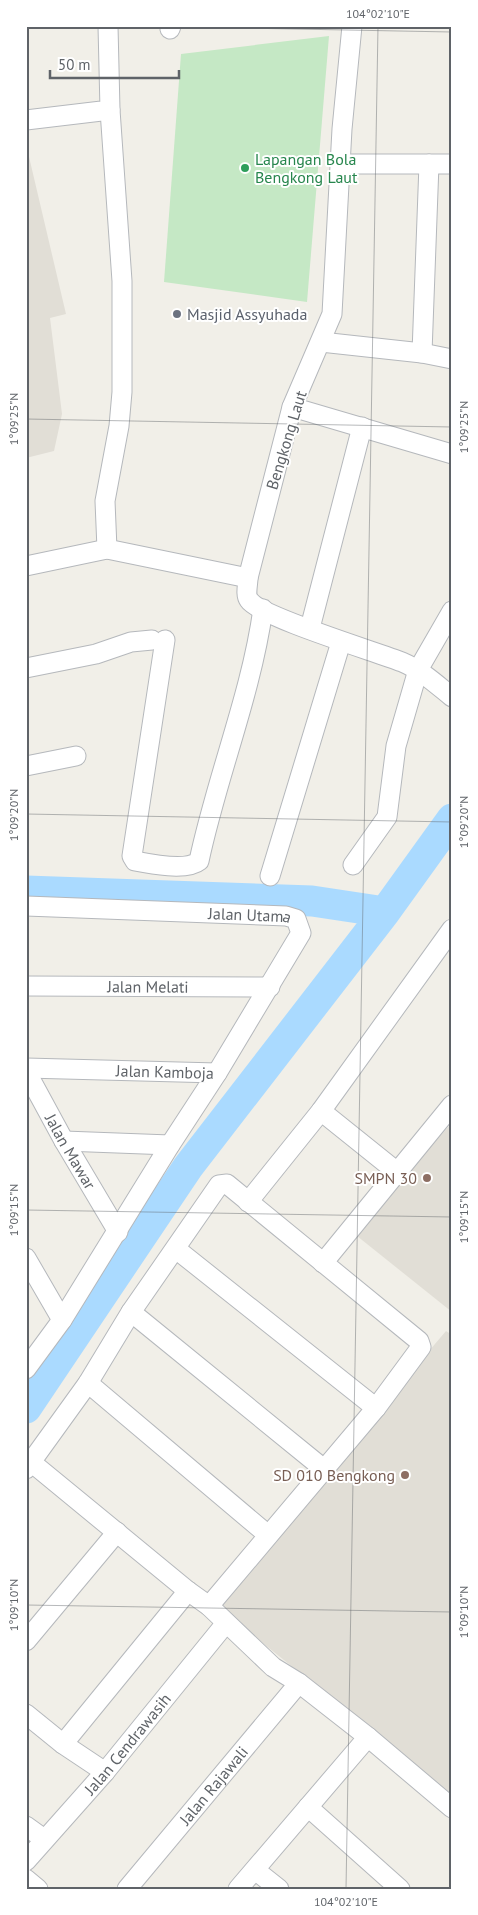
<svg xmlns="http://www.w3.org/2000/svg" width="478" height="1915" viewBox="0 0 478 1915" font-family="'PT Sans',sans-serif">
<style>
.education{fill:#e1ded6}
.green{fill:#c5e8c5}
.lines{fill:none;stroke-linecap:round;stroke-linejoin:round}
.river{stroke:#aadaff;stroke-width:31}
.minor-casing{stroke:#b5b8bc;stroke-width:21}
.minor{stroke:#fff;stroke-width:19}
.ticks{fill:none;stroke:#5f6368;stroke-width:1;stroke-opacity:0.45}
.leisure-dot{fill:#2e9e5b;stroke:#fff;stroke-width:2}
.worship-dot{fill:#6b7280;stroke:#fff;stroke-width:2}
.education-dot{fill:#8d6e63;stroke:#fff;stroke-width:2}
.labels{text-anchor:middle;stroke-width:4;stroke-linejoin:round;paint-order:stroke}
.leisure-label{font-size:16px;fill:#27864d;stroke:#fff;text-anchor:start}
.worship-label{font-size:16px;fill:#5b616d;stroke:#fff;text-anchor:start}
.street-label{font-size:16px;fill:#5f6368;stroke:#fff}
.education-label{font-size:16px;fill:#785e54;stroke:#fff;text-anchor:end}
.neatline{fill:none;stroke:#5f6368;stroke-width:2}
.ticks-label{font-size:12px;text-anchor:middle;fill:#5f6368}
</style>
<rect width="100%" height="100%" fill="#f1efe8"/>
<path class="education" d="M26 144 66 314 50 318 62 414 54 451 26 458Z
M452 1123V1312L352 1232Z
M446 1331 452 1335V1795L214 1604Z"/>
<path class="green" d="M329 36 307 302 164 282 181 54Z"/>
<g class="lines">
<path class="river" d="M26 891 312 901 385 912
M26 1408 188 1167 385 912 452 819"/>
<defs>
<g id="minor">
<path d="M352 26 342 129 332 314 292 407 248 578C248 584 245 595 249 600 260 617 377 652 402 662 421 670 436 684 452 697"/>
<path d="M170 29 171 26"/>
<path d="M26 120 110 110 108 26"/>
<path d="M341 164H452"/>
<path d="M321 342 422 353 452 359"/>
<path d="M422 353 429 164"/>
<path d="M292 407 452 454"/>
<path d="M107 549 105 501 119 426 122 392V281L110 110"/>
<path d="M26 566 107 549 248 578"/>
<path d="M310 628 362 427"/>
<path d="M165 640 132 856 135 861C150 864 187 871 199 861 217 776 251 695 263 609"/>
<path d="M26 668 96 654 131 642 152 640"/>
<path d="M26 766 76 756"/>
<path d="M353 865 387 817 396 746 418 670 452 611"/>
<path d="M270 876 341 642"/>
<path id="s1" d="M26 906 286 916 296 919 301 933 217 1073"/>
<path id="s2" d="M26 986 270 987"/>
<path id="s3" d="M26 1068 217 1073 170 1145 62 1320"/>
<path id="s4" d="M26 1071 64 1141 118 1232"/>
<path d="M321 1111 397 1172"/>
<path d="M64 1141 170 1145"/>
<path d="M248 1202 321 1111 452 929"/>
<path d="M176 1249 376 1408"/>
<path d="M26 1258 62 1320 26 1369"/>
<path d="M323 1263 452 1105"/>
<path d="M131 1312 325 1470"/>
<path d="M88 1383 268 1535"/>
<path d="M31 1462 188 1591 209 1606 273 1667 299 1683 368 1737 452 1808"/>
<path d="M26 1469 88 1383 131 1312 219 1185 227 1184 419 1341 421 1347 376 1408 209 1606"/>
<path d="M26 1641 117 1532"/>
<path d="M26 1714 63 1744 105 1772"/>
<path d="M63 1744 188 1591"/>
<path d="M308 1807 400 1889"/>
<path d="M26 1826 44 1839"/>
<path id="s5" d="M26 1861 105 1772 226 1623"/>
<path d="M255 1870 279 1889"/>
<path d="M26 1879 38 1889"/>
<path id="s6" d="M127 1889 299 1683"/>
<path d="M238 1889 368 1737"/>
</g>
</defs>
<use href="#minor" class="minor-casing"/>
<use href="#minor" class="minor"/>
</g>
<path class="ticks" d="M136 26 452 32M26 419 452 427M26 814 452 822M26 1210 452 1217M26 1605 452 1612M346 1889 378 26"/>
<circle class="leisure-dot" cx="245" cy="168" r="5"/>
<circle class="worship-dot" cx="177" cy="314" r="5"/>
<g class="education-dot">
<circle cx="427" cy="1178" r="5"/>
<circle cx="405" cy="1475" r="5"/>
</g>
<g class="labels">
<g class="leisure-label">
<text x="255" y="165">Lapangan Bola<tspan x="255" dy="18">Bengkong Laut</tspan></text>
</g>
<g class="worship-label">
<text x="187" y="320">Masjid Assyuhada</text>
</g>
<g class="street-label">
<text transform="translate(286 440) rotate(-73)" y="6">Bengkong Laut</text>
<text dy="6" stroke="none"><textPath href="#s1" startOffset="224">Jalan Utama</textPath></text>
<text dy="6" stroke="none"><textPath href="#s2" startOffset="122">Jalan Melati</textPath></text>
<text dy="6" stroke="none"><textPath href="#s3" startOffset="139">Jalan Kamboja</textPath></text>
<text dy="6" stroke="none"><textPath href="#s4" startOffset="92">Jalan Mawar</textPath></text>
<text dy="6" stroke="none"><textPath href="#s5" startOffset="155">Jalan Cendrawasih</textPath></text>
<text dy="6" stroke="none"><textPath href="#s6" startOffset="135">Jalan Rajawali</textPath></text>
</g>
<g class="education-label">
<text x="417" y="1184">SMPN 30</text>
<text x="395" y="1481">SD 010 Bengkong</text>
</g>
</g>
<rect width="478" height="1915" fill="none" stroke="#ffffff" stroke-width="55"/>
<path d="M50 70v8h129v-8" fill="none" stroke="#5f6368" stroke-width="2.5"/>
<text x="58" y="70" font-size="15" fill="#5f6368" stroke="#ffffff" stroke-width="4" paint-order="stroke">50 m</text>
<rect x="28" y="28" width="422" height="1860" class="neatline"/>
<g class="ticks-label">
<text x="378" y="18">104°02'10"E</text>
<text transform="translate(14 419) rotate(-90)" y="4">1°09'25"N</text>
<text transform="translate(464 427) rotate(-90)" y="4">1°09'25"N</text>
<text transform="translate(14 815) rotate(-90)" y="4">1°09'20"N</text>
<text transform="translate(464 822) rotate(-90)" y="4">1°09'20"N</text>
<text transform="translate(14 1210) rotate(-90)" y="4">1°09'15"N</text>
<text transform="translate(464 1217) rotate(-90)" y="4">1°09'15"N</text>
<text transform="translate(14 1605) rotate(-90)" y="4">1°09'10"N</text>
<text transform="translate(464 1612) rotate(-90)" y="4">1°09'10"N</text>
<text x="346" y="1906">104°02'10"E</text>
</g>
</svg>
